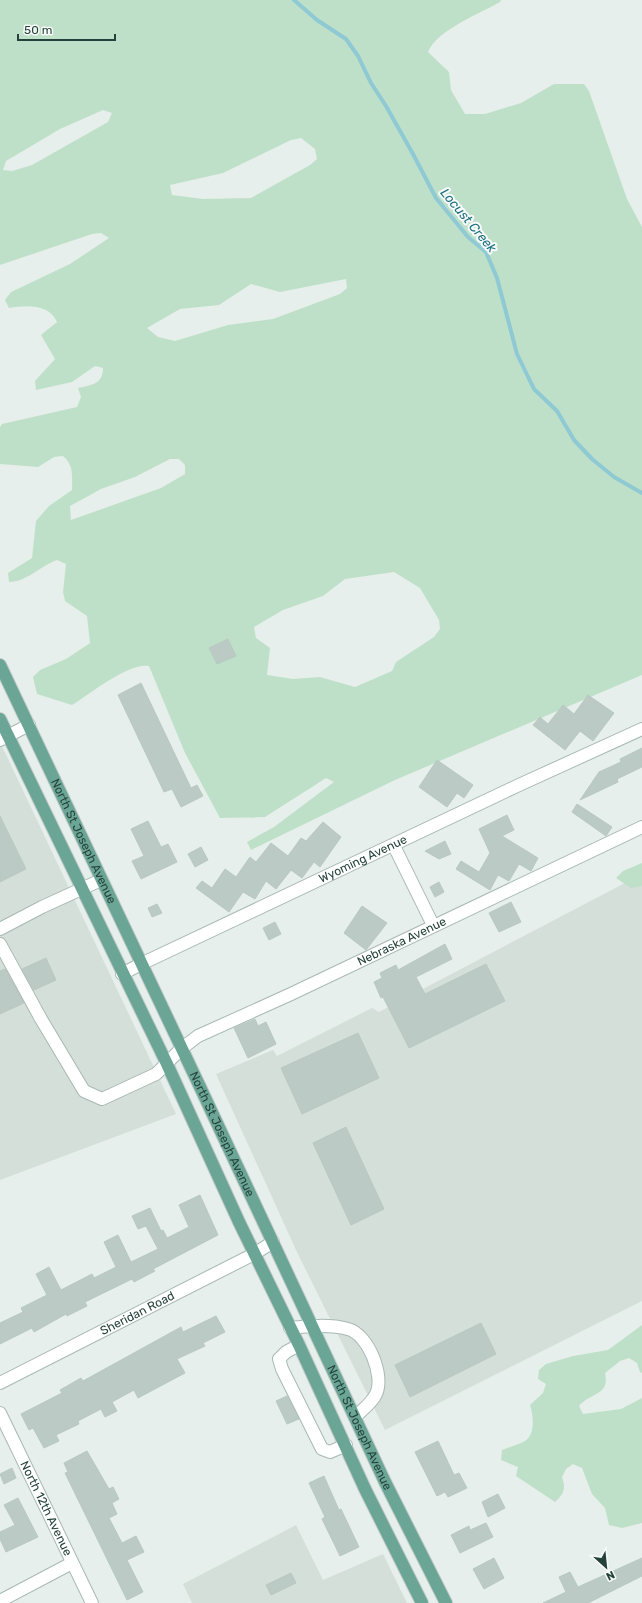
<svg xmlns="http://www.w3.org/2000/svg" width="642" height="1603" viewBox="0 0 642 1603" font-family="Rubik,sans-serif">
<style>
.built{fill:#d4dfda}
.green{fill:#bfe0c8;fill-rule:evenodd}
.lines{fill:none;stroke-linecap:round;stroke-linejoin:round}
.stream{stroke:#8ec9d4;stroke-width:4}
.building{fill:#bbcac4;stroke:#b8c9c2}
.minor-casing{stroke:#a8b8b2;stroke-width:14}
.major-casing{stroke:#c2cac8;stroke-width:14}
.minor{stroke:#fff;stroke-width:12}
.major{stroke:#6aa596;stroke-width:12}
.labels{text-anchor:middle;stroke-width:4;stroke-linejoin:round;paint-order:stroke}
.street-label{font-size:12px;fill:#24423a;stroke:#f7fbf9}
.water-label{font-size:13px;font-style:italic;fill:#1c6f80;stroke:#f7fbf9}
</style>
<rect width="100%" height="100%" fill="#e6efeb"/>
<path class="built" d="M0 742 176 1114 0 1180Z
M642 874V1301L385 1430 296 1250 216 1074 273 1050 277 1056 372 1008 379 1012Z
M296 1525 323 1580 383 1554 407 1603H192L183 1584Z"/>
<path class="green" d="M0 0H501L500 2C479 14 437 30 428 52L449 72 451 90 465 114H485L521 103 554 84H584L589 91 627 199 642 227V675L395 780 251 850 247 842 274 827 334 782 326 778 265 817 220 818 185 753 149 666C129 662 90 694 72 705L37 694 33 677 40 670 66 659 90 643 87 616 65 601 63 592 66 564 57 560C40 566 27 582 9 582L8 573 32 558 36 521 49 506 72 490C72 476 74 465 63 456L54 457 38 467 0 464V427L2 424 77 407 81 397 78 388C92 385 103 384 103 368L95 366 72 382 36 390 35 381 55 359 41 335 57 322C49 304 27 305 9 308L5 300 11 292 70 264 109 238 101 233 92 234 0 265ZM103 110 112 113 108 122 32 165 12 171 3 170 6 161 60 129ZM301 138 315 149 317 159 310 165 251 198 203 199 172 195 170 185 223 173 291 140ZM346 279 347 288 340 294 273 319 228 325 175 341 158 337 147 328 180 309 219 305 251 284 280 292ZM170 459H179L185 465V474L161 488 71 520 70 506 101 489 135 477ZM394 572 420 588 439 620 440 629 434 637 396 662 392 671 355 687 320 677 293 679 267 675 270 648 256 638 254 627 283 610 323 596 345 579Z
M642 863V886L631 888 616 878 623 871Z
M642 1325V1373L640 1372 637 1363 629 1358 620 1361 605 1373C610 1396 591 1392 579 1406L583 1414 621 1409 642 1398V1523L622 1528 609 1525 605 1508 592 1494 582 1468 573 1464 566 1469 562 1477C566 1489 564 1494 555 1502L516 1476 518 1467 501 1460 502 1450C509 1447 518 1445 525 1441 536 1434 533 1414 530 1405L543 1393 546 1384 538 1379 539 1370 546 1364 573 1356 608 1350Z"/>
<g class="lines">
<path class="stream" d="M294 0 317 20 346 39 358 56 371 83 386 106 413 154 436 198 468 237 486 252 497 278 517 354 534 389 557 411 574 440 592 459 614 477 642 493"/>
</g>
<path class="building" d="M228 639 236 656 217 664 209 648Z
M141 683 191 788 197 785 203 796 181 807 172 789 164 792 118 695Z
M588 695 614 713 593 741 580 731 565 750 533 725 540 717 548 724 563 705 574 714Z
M642 748V767L617 779 618 782 580 800 599 772 621 762 620 759Z
M437 760 473 785 464 798 457 793 447 807 419 787Z
M577 804 612 827 606 836 572 812Z
M507 815 514 830 502 836 538 858 531 871 519 864 509 881 498 875 490 890 456 869 461 861 479 872 490 853 479 829Z
M0 816 26 869 0 882Z
M148 821 161 847 168 844 177 862 141 879 132 861 144 856 131 829Z
M323 822 341 837 320 867 314 862 302 878 291 870 276 889 266 881 255 899 243 892 229 912 196 888 202 881 212 888 225 869 236 877 250 857 256 862 271 843 288 856 301 838 306 841Z
M445 841 451 854 439 859 425 851Z
M201 847 208 860 195 867 188 854Z
M439 882 444 892 435 897 430 887Z
M511 902 521 922 499 932 489 913Z
M157 904 162 913 152 917 148 908Z
M362 906 387 923 366 950 344 933Z
M275 922 281 934 269 940 263 928Z
M445 944 452 959 416 977 425 994 486 964 505 1001 409 1048 383 997 381 998 374 982 382 978 380 973 396 965 398 970Z
M46 958 56 980 34 990 22 969Z
M5 969 24 1003 0 1014V971Z
M255 1019 258 1026 266 1022 276 1044 248 1058 234 1028Z
M358 1033 379 1078 302 1114 281 1068Z
M346 1127 384 1209 351 1225 313 1143Z
M200 1195 218 1235 153 1269 155 1271 134 1282 132 1279 85 1302 87 1306 67 1316 66 1314 34 1332 32 1328 0 1344V1323L23 1312 21 1308 47 1295 36 1274 49 1267 61 1290 92 1274 94 1278 116 1267 104 1242 118 1235 131 1262 158 1249 146 1226 138 1229 132 1216 150 1208 161 1231 163 1230 167 1238 189 1227 179 1205Z
M216 1316 225 1332 203 1343 205 1346 177 1359 185 1373 138 1398 134 1390 112 1402 117 1411 105 1417 101 1409 78 1421 79 1424 56 1435 59 1441 44 1448 33 1428 29 1430 21 1414 62 1393 60 1390 81 1378 83 1381 181 1327 183 1332Z
M481 1323 496 1354 410 1397 395 1365Z
M287 1396 299 1419 287 1424 276 1401Z
M438 1441 454 1475 459 1473 467 1488 448 1497 445 1492 437 1496 415 1452Z
M87 1451 109 1489 113 1487 119 1499 112 1503 117 1514 109 1518 122 1543 136 1536 144 1552 127 1560 143 1592 127 1600 65 1473 68 1472 64 1463Z
M12 1468 16 1478 4 1484 0 1474Z
M324 1476 339 1510 341 1509 359 1547 340 1556 322 1519 325 1517 309 1483Z
M498 1494 505 1508 488 1517 482 1502Z
M18 1498 38 1537 6 1552 0 1539V1532L15 1525 4 1505Z
M486 1523 493 1537 460 1553 451 1535 469 1526 470 1530Z
M494 1558 504 1578 484 1589 473 1569Z
M642 1558V1576L588 1603H543L566 1592 559 1577 570 1572 578 1587Z
M291 1573 296 1583 271 1595 266 1585Z"/>
<g class="lines">
<defs>
<g id="minor">
<path d="M0 740 29 725"/>
<path d="M394 846 433 925"/>
<path d="M0 929 42 907 101 880"/>
<path id="s1" d="M0 944 41 1019 84 1091 102 1099 156 1074 181 1049 198 1036 291 994 642 827"/>
<path id="s2" d="M122 974 141 964 519 785 642 729"/>
<path d="M290 1328C308 1326 330 1324 348 1329 368 1334 385 1376 376 1394 372 1403 362 1410 355 1417"/>
<path d="M299 1345 286 1352 279 1359 282 1369 322 1449 330 1452 346 1445"/>
<path id="s3" d="M0 1383 254 1254 273 1242"/>
<path id="s4" d="M0 1413 92 1603"/>
<path d="M0 1601 72 1563"/>
</g>
<g id="major">
<path id="s5" d="M0 665 201 1089 385 1482 446 1603"/>
<path d="M0 719 167 1064 239 1222 299 1345 365 1489 422 1603"/>
</g>
</defs>
<use href="#minor" class="minor-casing"/>
<use href="#major" class="major-casing"/>
<use href="#minor" class="minor"/>
<use href="#major" class="major"/>
</g>
<g class="labels">
<g class="street-label">
<text dy="4" stroke="none"><textPath href="#s5" startOffset="195">North St Joseph Avenue</textPath></text>
<text dy="4" stroke="none"><textPath href="#s2" startOffset="267">Wyoming Avenue</textPath></text>
<text dy="4" stroke="none"><textPath href="#s1" startOffset="530">Nebraska Avenue</textPath></text>
<text dy="4" stroke="none"><textPath href="#s5" startOffset="519">North St Joseph Avenue</textPath></text>
<text dy="4" stroke="none"><textPath href="#s3" startOffset="154">Sheridan Road</textPath></text>
<text dy="4" stroke="none"><textPath href="#s5" startOffset="843">North St Joseph Avenue</textPath></text>
<text dy="4" stroke="none"><textPath href="#s4" startOffset="106">North 12th Avenue</textPath></text>
</g>
<g class="water-label">
<text transform="translate(469 220) rotate(50)" y="5">Locust Creek</text>
</g>
</g>
<g transform="translate(606 1567) rotate(153)" stroke="#f7fbf9" stroke-width="3" paint-order="stroke">
<path d="M0-3L7 15L0 10L-7 15Z" fill="#24423a"/>
<text y="-6" font-size="11" font-weight="bold" text-anchor="middle" fill="#24423a">N</text>
</g>
<path d="M18 34v6h97v-6" fill="none" stroke="#24423a" stroke-width="2"/>
<text x="24" y="34" font-size="12" fill="#24423a" stroke="#f7fbf9" stroke-width="3" paint-order="stroke">50 m</text>
</svg>
